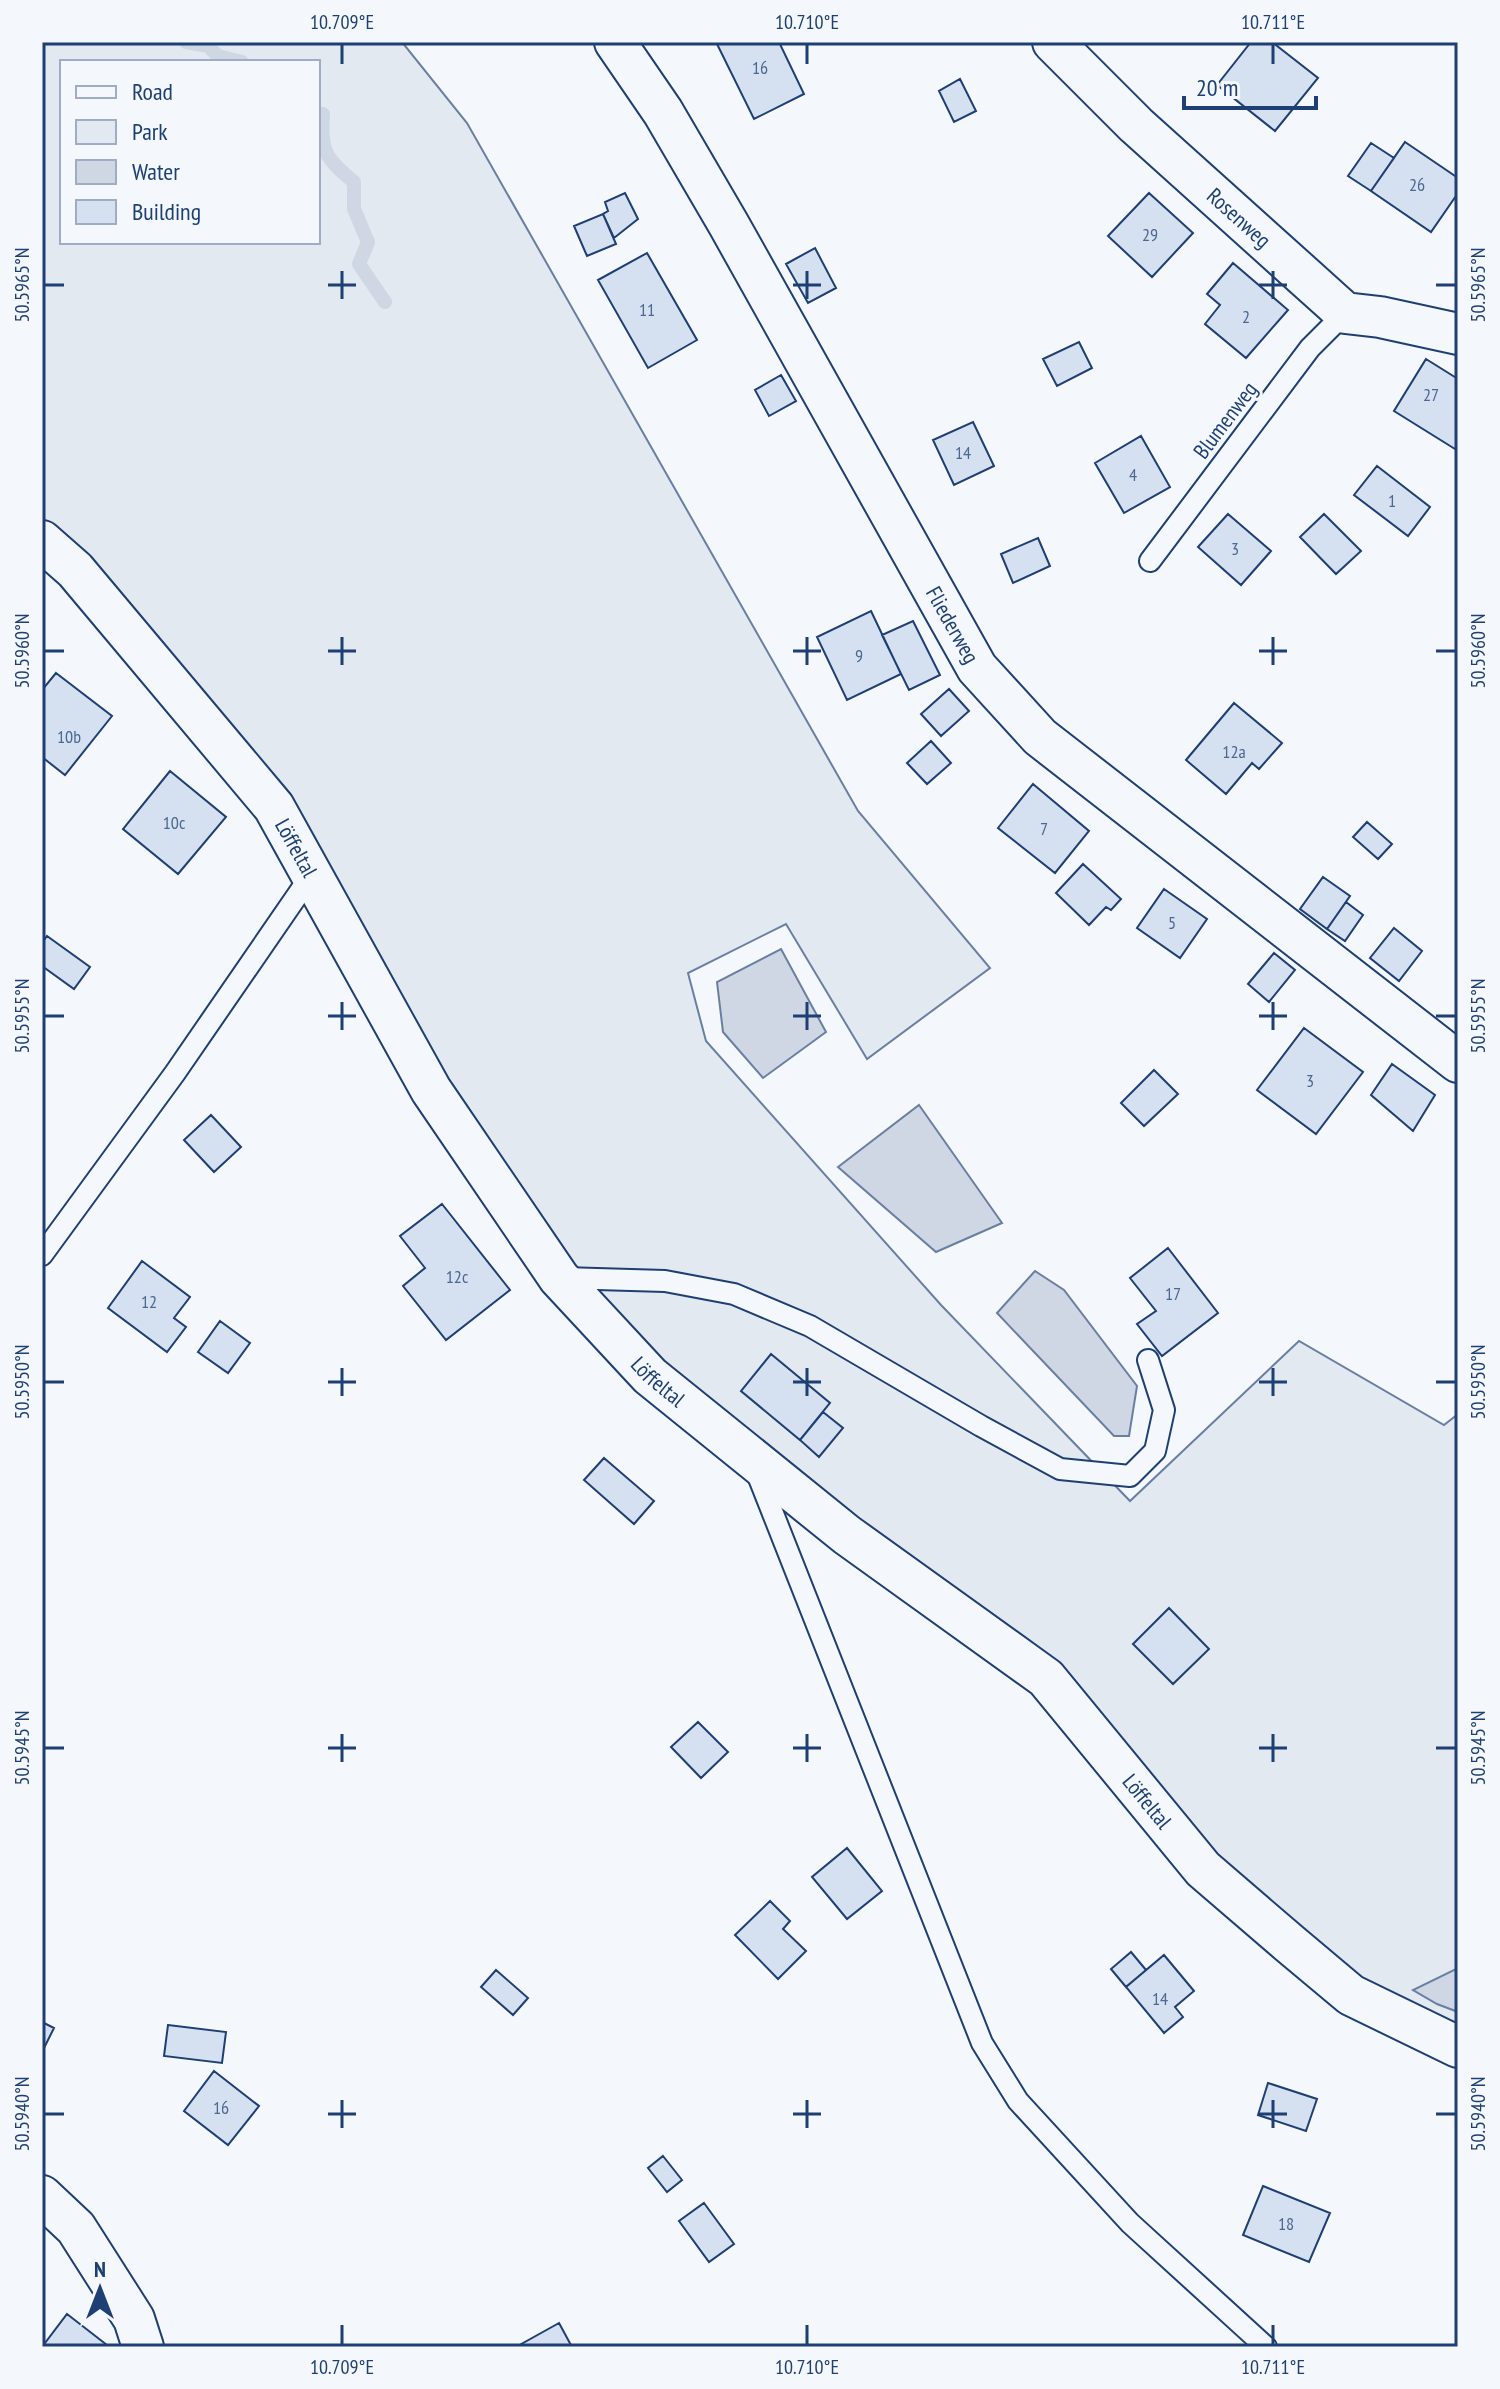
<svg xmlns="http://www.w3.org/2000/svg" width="1500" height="2389" viewBox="0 0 1500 2389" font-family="'PT Sans Narrow',sans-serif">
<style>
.green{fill:#e3e9f0;stroke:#687fa3;stroke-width:2;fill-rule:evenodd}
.water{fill:#cfd7e4;stroke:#687fa3;stroke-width:2}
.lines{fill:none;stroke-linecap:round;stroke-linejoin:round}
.stream{stroke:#cfd7e4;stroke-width:14}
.building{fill:#d5e0f0;stroke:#1d3f73;stroke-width:2}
.lane-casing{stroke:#1d3f73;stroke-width:24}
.street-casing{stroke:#1d3f73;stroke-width:44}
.lane{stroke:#f4f7fb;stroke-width:20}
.street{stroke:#f4f7fb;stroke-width:40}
.ticks{fill:none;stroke:#1d3f73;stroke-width:3}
.labels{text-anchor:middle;stroke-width:6;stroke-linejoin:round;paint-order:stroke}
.number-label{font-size:18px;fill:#4b6792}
.street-label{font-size:22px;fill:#1d3f73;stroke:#f4f7fb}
.neatline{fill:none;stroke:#1d3f73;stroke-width:3}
.ticks-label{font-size:20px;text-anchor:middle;fill:#1d3f73}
</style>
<rect width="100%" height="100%" fill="#f4f7fb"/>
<path class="green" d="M42 42H402L467 123 858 811 990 968 867 1059 786 924 688 973 706 1041 941 1305 1130 1501 1299 1341 1444 1425 1458 1414V2047L1351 1995 1046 1678 559 1278 312 874 42 541ZM62 62H318V242H62Z"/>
<path class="water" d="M781 949 826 1032 763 1078 723 1032 717 982Z
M919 1105 1002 1223 936 1252 838 1167Z
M1035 1271 1064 1290 1137 1386 1129 1436H1114L997 1313Z
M1458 1968V2012L1437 2004 1413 1990Z"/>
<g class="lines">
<path class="stream" d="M186 42 208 46 218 56 242 62
M318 113 323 114C320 151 326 159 354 182V209L368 242 359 264 385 302"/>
</g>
<path class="building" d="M716 42H779L804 94 754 119Z
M1251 42H1272L1318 78 1275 131 1217 85Z
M960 79 976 111 954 122 939 91Z
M1405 142 1458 178V193L1431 232 1371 191Z
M1371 143 1394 158 1371 191 1348 176Z
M625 193 638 219 614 238 603 214 608 211 605 202Z
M1149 193 1193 233 1152 277 1108 236Z
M603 214 616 244 587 256 574 226Z
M815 248 836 288 808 303 786 264Z
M647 253 697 340 648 368 598 280Z
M1233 263 1288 310 1246 358 1205 324 1220 305 1207 294Z
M1079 342 1092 368 1057 386 1043 359Z
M1426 359 1458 379V445L1455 449 1394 411Z
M781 375 796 401 769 416 755 390Z
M973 422 994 466 954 485 933 440Z
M1141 436 1170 487 1124 513 1095 463Z
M1377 466 1430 507 1408 536 1354 495Z
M1228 514 1271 551 1241 585 1198 547Z
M1324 514 1361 551 1336 574 1300 537Z
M1038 538 1050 566 1013 583 1001 554Z
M871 611 901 674 847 700 817 637Z
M913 621 940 675 909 690 882 635Z
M56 673 112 716 65 775 42 757V690Z
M949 689 969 711 941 736 921 714Z
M1234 703 1282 743 1259 769 1252 763 1226 794 1186 760Z
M931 741 951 763 927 784 907 763Z
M170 771 226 817 178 874 123 829Z
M1033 784 1089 831 1055 873 998 828Z
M1367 822 1392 844 1378 859 1353 837Z
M1083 864 1121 899 1111 910 1106 907 1089 925 1056 893Z
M1323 877 1350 896 1327 929 1300 909Z
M1164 889 1207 919 1180 958 1137 928Z
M1346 902 1363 915 1345 941 1327 929Z
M1394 928 1422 951 1399 981 1370 958Z
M47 936 90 967 74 989 42 966V943Z
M1274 953 1295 970 1269 1002 1248 984Z
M1304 1028 1363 1072 1316 1134 1257 1090Z
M1392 1064 1435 1095 1413 1131 1371 1095Z
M1154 1070 1178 1094 1144 1126 1121 1103Z
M211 1115 241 1147 214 1172 184 1140Z
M442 1204 510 1290 446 1340 403 1286 425 1268 400 1236Z
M1168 1248 1218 1313 1162 1356 1137 1324 1156 1311 1130 1278Z
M142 1261 190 1297 174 1318 186 1327 167 1352 108 1308Z
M220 1321 250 1343 228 1373 198 1352Z
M771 1354 830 1403 800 1440 741 1391Z
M823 1412 843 1428 819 1457 800 1440Z
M604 1458 654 1501 634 1524 584 1480Z
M1169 1608 1209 1649 1173 1684 1133 1644Z
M698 1722 728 1752 701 1778 671 1747Z
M847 1848 882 1891 847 1919 812 1877Z
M770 1901 790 1921 783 1929 806 1951 778 1979 735 1935Z
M1131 1952 1146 1970 1126 1987 1111 1969Z
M1164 1955 1194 1991 1175 2007 1183 2017 1164 2033 1126 1987Z
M496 1970 528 1998 513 2015 481 1987Z
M42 2022 54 2028 42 2052Z
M168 2025 226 2032 222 2063 164 2056Z
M214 2071 259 2106 228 2145 184 2111Z
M1268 2083 1317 2099 1306 2131 1258 2115Z
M663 2156 682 2180 667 2192 648 2168Z
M1263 2186 1330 2213 1309 2262 1243 2235Z
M704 2203 734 2244 709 2262 679 2221Z
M67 2314 107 2345 105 2347H42Z
M559 2323 572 2347H516Z"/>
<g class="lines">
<defs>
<path id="lane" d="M1150 561 1310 348 1345 313
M42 1255 175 1073 312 874
M563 1278 665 1281 734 1294 810 1326 981 1426 1060 1469 1130 1476 1155 1451 1164 1410 1148 1360
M757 1473 982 2043 1018 2101 1130 2223 1266 2347"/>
<g id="street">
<path id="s1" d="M615 42 663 112 729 225 977 668 1040 737 1458 1062"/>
<path id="s2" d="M1053 42 1136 125 1345 313 1380 317 1458 334"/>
<path id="s3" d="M42 541 75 570 274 807 431 1090 559 1278 650 1376 847 1535 1046 1678 1203 1869 1289 1943 1351 1995 1458 2047"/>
<path d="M42 2196 76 2228 134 2319 143 2347"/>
</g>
</defs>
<use href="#lane" class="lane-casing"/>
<use href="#street" class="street-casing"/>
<use href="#lane" class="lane"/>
<use href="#street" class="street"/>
</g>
<path class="ticks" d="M342 44V64M807 44V64M1273 44V64M342 271V299M807 271V299M1273 271V299M44 285H64M328 285H356M793 285H821M1259 285H1287M1436 285H1456M342 637V665M807 637V665M1273 637V665M44 651H64M328 651H356M793 651H821M1259 651H1287M1436 651H1456M342 1002V1030M807 1002V1030M1273 1002V1030M44 1016H64M328 1016H356M793 1016H821M1259 1016H1287M1436 1016H1456M342 1368V1396M807 1368V1396M1273 1368V1396M44 1382H64M328 1382H356M793 1382H821M1259 1382H1287M1436 1382H1456M342 1734V1762M807 1734V1762M1273 1734V1762M44 1748H64M328 1748H356M793 1748H821M1259 1748H1287M1436 1748H1456M342 2100V2128M807 2100V2128M1273 2100V2128M44 2114H64M328 2114H356M793 2114H821M1259 2114H1287M1436 2114H1456M342 2325V2345M807 2325V2345M1273 2325V2345"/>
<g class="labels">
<g class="number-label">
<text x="760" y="74">16</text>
<text x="1417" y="191">26</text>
<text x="1150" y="241">29</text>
<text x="647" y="316">11</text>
<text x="1246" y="323">2</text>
<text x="1431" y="401">27</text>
<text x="963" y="459">14</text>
<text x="1133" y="481">4</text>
<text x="1392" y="507">1</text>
<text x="1235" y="555">3</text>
<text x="859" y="662">9</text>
<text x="69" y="743">10b</text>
<text x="1234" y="758">12a</text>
<text x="174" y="829">10c</text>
<text x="1044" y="835">7</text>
<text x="1172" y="929">5</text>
<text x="1310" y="1087">3</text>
<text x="457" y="1283">12c</text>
<text x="1173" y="1300">17</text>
<text x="149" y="1308">12</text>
<text x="1160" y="2005">14</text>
<text x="221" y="2114">16</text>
<text x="1286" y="2230">18</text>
</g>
<g class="street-label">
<text dy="8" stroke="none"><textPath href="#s2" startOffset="256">Rosenweg</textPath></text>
<text transform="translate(1225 420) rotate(-53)" y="8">Blumenweg</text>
<text dy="8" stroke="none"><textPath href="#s1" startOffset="674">Fliederweg</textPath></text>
<text dy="8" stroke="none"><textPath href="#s3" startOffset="400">Löffeltal</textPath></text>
<text dy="8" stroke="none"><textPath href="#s3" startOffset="1048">Löffeltal</textPath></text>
<text dy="8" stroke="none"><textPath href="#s3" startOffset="1696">Löffeltal</textPath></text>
</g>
</g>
<rect width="1500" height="2389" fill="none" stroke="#f4f7fb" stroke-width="88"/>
<rect x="60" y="60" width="260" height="184" fill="#f4f7fb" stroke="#9eadc5" stroke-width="2"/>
<rect x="76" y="86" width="40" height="12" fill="#f4f7fb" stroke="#9eadc5" stroke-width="2"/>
<text x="132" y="100" font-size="24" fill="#1d3f73">Road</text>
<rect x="76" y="120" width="40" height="24" fill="#e3e9f0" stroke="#9eadc5" stroke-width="2"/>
<text x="132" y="140" font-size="24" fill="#1d3f73">Park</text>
<rect x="76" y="160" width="40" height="24" fill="#cfd7e4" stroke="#9eadc5" stroke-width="2"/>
<text x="132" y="180" font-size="24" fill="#1d3f73">Water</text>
<rect x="76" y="200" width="40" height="24" fill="#d5e0f0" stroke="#9eadc5" stroke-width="2"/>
<text x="132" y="220" font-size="24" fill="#1d3f73">Building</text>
<g transform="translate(100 2289)" stroke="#f4f7fb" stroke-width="6" paint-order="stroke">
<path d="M0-6L14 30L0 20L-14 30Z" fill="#1d3f73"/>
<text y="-12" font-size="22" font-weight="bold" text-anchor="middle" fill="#1d3f73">N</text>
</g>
<path d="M1184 96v12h132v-12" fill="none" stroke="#1d3f73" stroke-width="4"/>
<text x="1196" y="96" font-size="24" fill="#1d3f73" stroke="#f4f7fb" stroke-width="6" paint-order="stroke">20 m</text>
<rect x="44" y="44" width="1412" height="2301" class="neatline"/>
<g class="ticks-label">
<text x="342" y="29">10.709°E</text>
<text x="807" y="29">10.710°E</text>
<text x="1273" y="29">10.711°E</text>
<text transform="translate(22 285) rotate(-90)" y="7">50.5965°N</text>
<text transform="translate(1478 285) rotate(-90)" y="7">50.5965°N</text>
<text transform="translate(22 651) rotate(-90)" y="7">50.5960°N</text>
<text transform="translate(1478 651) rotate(-90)" y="7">50.5960°N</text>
<text transform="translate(22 1016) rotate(-90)" y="7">50.5955°N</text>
<text transform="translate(1478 1016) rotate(-90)" y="7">50.5955°N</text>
<text transform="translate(22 1382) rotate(-90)" y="7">50.5950°N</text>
<text transform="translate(1478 1382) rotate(-90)" y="7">50.5950°N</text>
<text transform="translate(22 1748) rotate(-90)" y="7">50.5945°N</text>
<text transform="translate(1478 1748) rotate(-90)" y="7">50.5945°N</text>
<text transform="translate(22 2114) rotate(-90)" y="7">50.5940°N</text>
<text transform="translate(1478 2114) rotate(-90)" y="7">50.5940°N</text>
<text x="342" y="2374">10.709°E</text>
<text x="807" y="2374">10.710°E</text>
<text x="1273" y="2374">10.711°E</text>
</g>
</svg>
